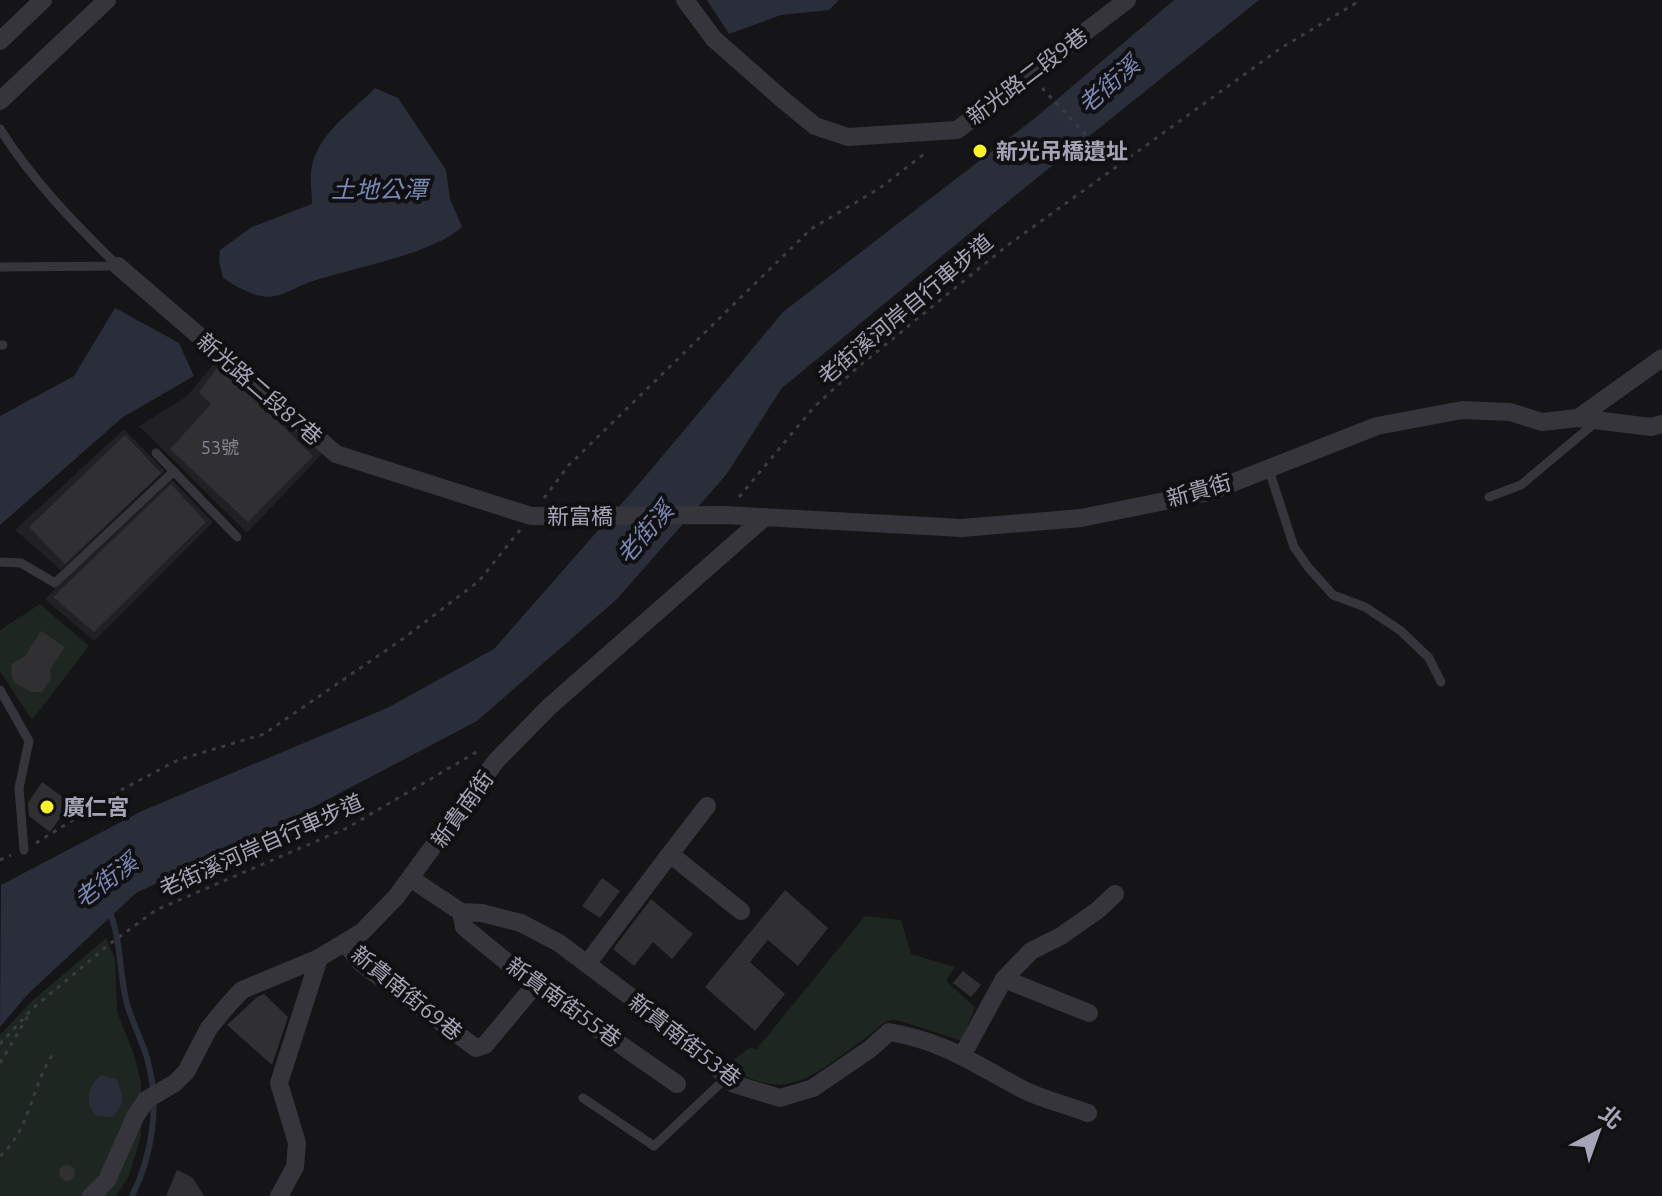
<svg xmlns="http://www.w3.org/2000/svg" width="1662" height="1196" viewBox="0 0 1662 1196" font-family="Ubuntu,'Noto Sans TC',sans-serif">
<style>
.built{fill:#212023}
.green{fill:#1e2621}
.water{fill:#2a2e3b}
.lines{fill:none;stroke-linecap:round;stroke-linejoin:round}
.stream{stroke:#2a2e3b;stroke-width:6}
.building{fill:#302f32}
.path{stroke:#3b3b43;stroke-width:3;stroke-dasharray:4 6;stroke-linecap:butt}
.lane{stroke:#36353c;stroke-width:9}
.street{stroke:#36353c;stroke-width:18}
.poi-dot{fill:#fdf425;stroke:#100f11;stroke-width:3}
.labels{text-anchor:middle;stroke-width:8;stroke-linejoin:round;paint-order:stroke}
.number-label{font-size:18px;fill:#888896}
.street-label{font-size:22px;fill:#a5a5b7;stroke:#100f11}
.poi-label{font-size:22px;font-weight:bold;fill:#a5a5b7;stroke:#100f11;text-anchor:start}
.water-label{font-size:24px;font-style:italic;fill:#7a88b5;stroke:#100f11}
</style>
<rect width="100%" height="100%" fill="#151416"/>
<path class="built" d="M217 360 322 454 247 533 139 426 186 397Z
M124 429 165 471 61 570 15 530Z
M172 480 213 522 94 641 45 599Z"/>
<path class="green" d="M40 604 89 646 32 720 0 671V630Z
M865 916 901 920 911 954 955 967 946 981 975 1007 962 1041 900 1021 891 1020 882 1024C871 1035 858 1043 846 1052 801 1086 776 1098 726 1065L751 1047 756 1050Z
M106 938 115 959 117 1012 133 1052 141 1082V1136L129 1176 116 1196H0V1035L32 1001Z"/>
<path class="water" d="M707 0H839L829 10 781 15 729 34Z
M1174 0H1259L1022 190 782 388 726 475 617 599 477 721 264 833 136 893 27 995 0 1027 1 885 142 811 387 708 494 649 644 478 783 312 1035 118Z
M375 88 398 98 446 170 450 199 462 227C431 255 351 268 310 282 298 286 287 294 275 296 258 300 237 287 223 278L219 261 220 250 252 227 312 204C312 193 310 182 311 172 315 135 351 113 375 88Z
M115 308 179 343 194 376 123 417 0 525V416L74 376Z
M102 1075 117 1080C124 1096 125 1105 112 1117L97 1116C84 1104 87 1085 102 1075Z"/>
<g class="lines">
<path class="stream" d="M109 910C121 938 119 970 126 1000 131 1020 141 1038 147 1058 160 1103 153 1154 132 1196"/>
</g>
<path class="building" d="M217 368 264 408 313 456 248 522 170 449 211 404 199 392Z
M125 435 161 473 65 564 29 527Z
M171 484 206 522 94 632 53 597Z
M41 631 65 647 50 670 51 678 42 692H31L14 682 11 674 12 664 25 656Z
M42 782 71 803 50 832 29 816 28 803Z
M602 878 620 891 600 918 582 906Z
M785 890 828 928 798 966 768 940 750 962 785 994 755 1031 705 987Z
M651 899 693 934 672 959 653 942 634 966 613 949Z
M963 971 981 985 971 997 953 983Z
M264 994 288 1017 272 1065 227 1025 257 997Z
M59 1173a8 8 0 1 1 16 0a8 8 0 1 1-16 0Z
M177 1170 192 1177 204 1196H166Z"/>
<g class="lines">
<path class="path" d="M1042 88 1116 167
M739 497 814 407 858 367 1008 245 1281 48 1361 0
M544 498 569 465 811 229 880 188 928 151
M36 843 121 790 178 760 264 734 404 638 479 581 520 530
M0 860 11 855
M0 1044 32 1009 111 943 156 910 347 828 480 750
M0 1063 28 1016
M0 1156C32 1128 31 1084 55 1051"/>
<path class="lane" d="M0 129C32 180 74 223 118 266
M0 267 118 266
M0 345H3
M156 453 237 537
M1268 467 1294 547 1308 567 1333 595 1365 607 1401 631 1429 658 1441 682
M1489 497 1521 485 1596 422
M0 562 21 563 55 583 174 471
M0 690 29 741 19 788 24 850
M583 1098 654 1146 727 1077"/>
<path class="street" d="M685 0 714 39 782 99 815 126 848 137 957 130 1127 0
M0 41 43 0
M0 101 107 0
M118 266 336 454 531 516 725 515 962 528 1081 518 1209 492 1377 426 1462 410 1510 412 1542 422 1578 418 1651 427 1662 424
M1578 418 1662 358
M670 854 707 806
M410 878 461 912 482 913 521 923 559 943 688 1040 734 1084 780 1098 813 1088 870 1049 889 1032C947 1042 974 1064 1024 1090 1044 1100 1067 1105 1088 1113
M461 912 464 927 535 985 677 1084
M345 943 361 963 476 1048 485 1045 535 985
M587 964 670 854 741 911
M1004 979 1089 1013
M963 1054 1004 979 1031 951 1061 936 1098 910 1115 894
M91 1196 107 1180 135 1117 146 1100 175 1083 186 1072 209 1028 228 1005 242 990 319 958 362 932 396 897 496 761 549 707 765 517
M279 1196 295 1167 297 1143 279 1083 319 958"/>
</g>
<g class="poi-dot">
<circle cx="980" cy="151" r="8"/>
<circle cx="47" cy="807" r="8"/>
</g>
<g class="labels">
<g class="number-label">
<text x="220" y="454">53號</text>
</g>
<g class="street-label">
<text transform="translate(1027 76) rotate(-37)" y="8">新光路二段9巷</text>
<text transform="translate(905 309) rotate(-40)" y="8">老街溪河岸自行車步道</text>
<text transform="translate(260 389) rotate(41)" y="8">新光路二段87巷</text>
<text transform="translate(1199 490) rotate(-16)" y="8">新貴街</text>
<text x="580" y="524">新富橋</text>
<text transform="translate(462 809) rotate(-54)" y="8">新貴南街</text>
<text transform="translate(261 845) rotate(-24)" y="8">老街溪河岸自行車步道</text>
<text transform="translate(407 993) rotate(39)" y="8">新貴南街69巷</text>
<text transform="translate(564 1002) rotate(36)" y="8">新貴南街55巷</text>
<text transform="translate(685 1040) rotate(38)" y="8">新貴南街53巷</text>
</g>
<g class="poi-label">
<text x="996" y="159">新光吊橋遺址</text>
<text x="63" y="815">廣仁宮</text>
</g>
<g class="water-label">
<text transform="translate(1109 85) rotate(-41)" y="8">老街溪</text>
<text x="379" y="198">土地公潭</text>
<text transform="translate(645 533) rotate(-49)" y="8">老街溪</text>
<text transform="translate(106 881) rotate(-37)" y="8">老街溪</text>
</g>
</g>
<g transform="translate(1598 1132) rotate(41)" stroke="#100f11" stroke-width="6" paint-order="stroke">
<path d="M0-6L14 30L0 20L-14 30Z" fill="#a5a5b7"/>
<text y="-12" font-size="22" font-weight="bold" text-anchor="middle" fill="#a5a5b7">北</text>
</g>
</svg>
